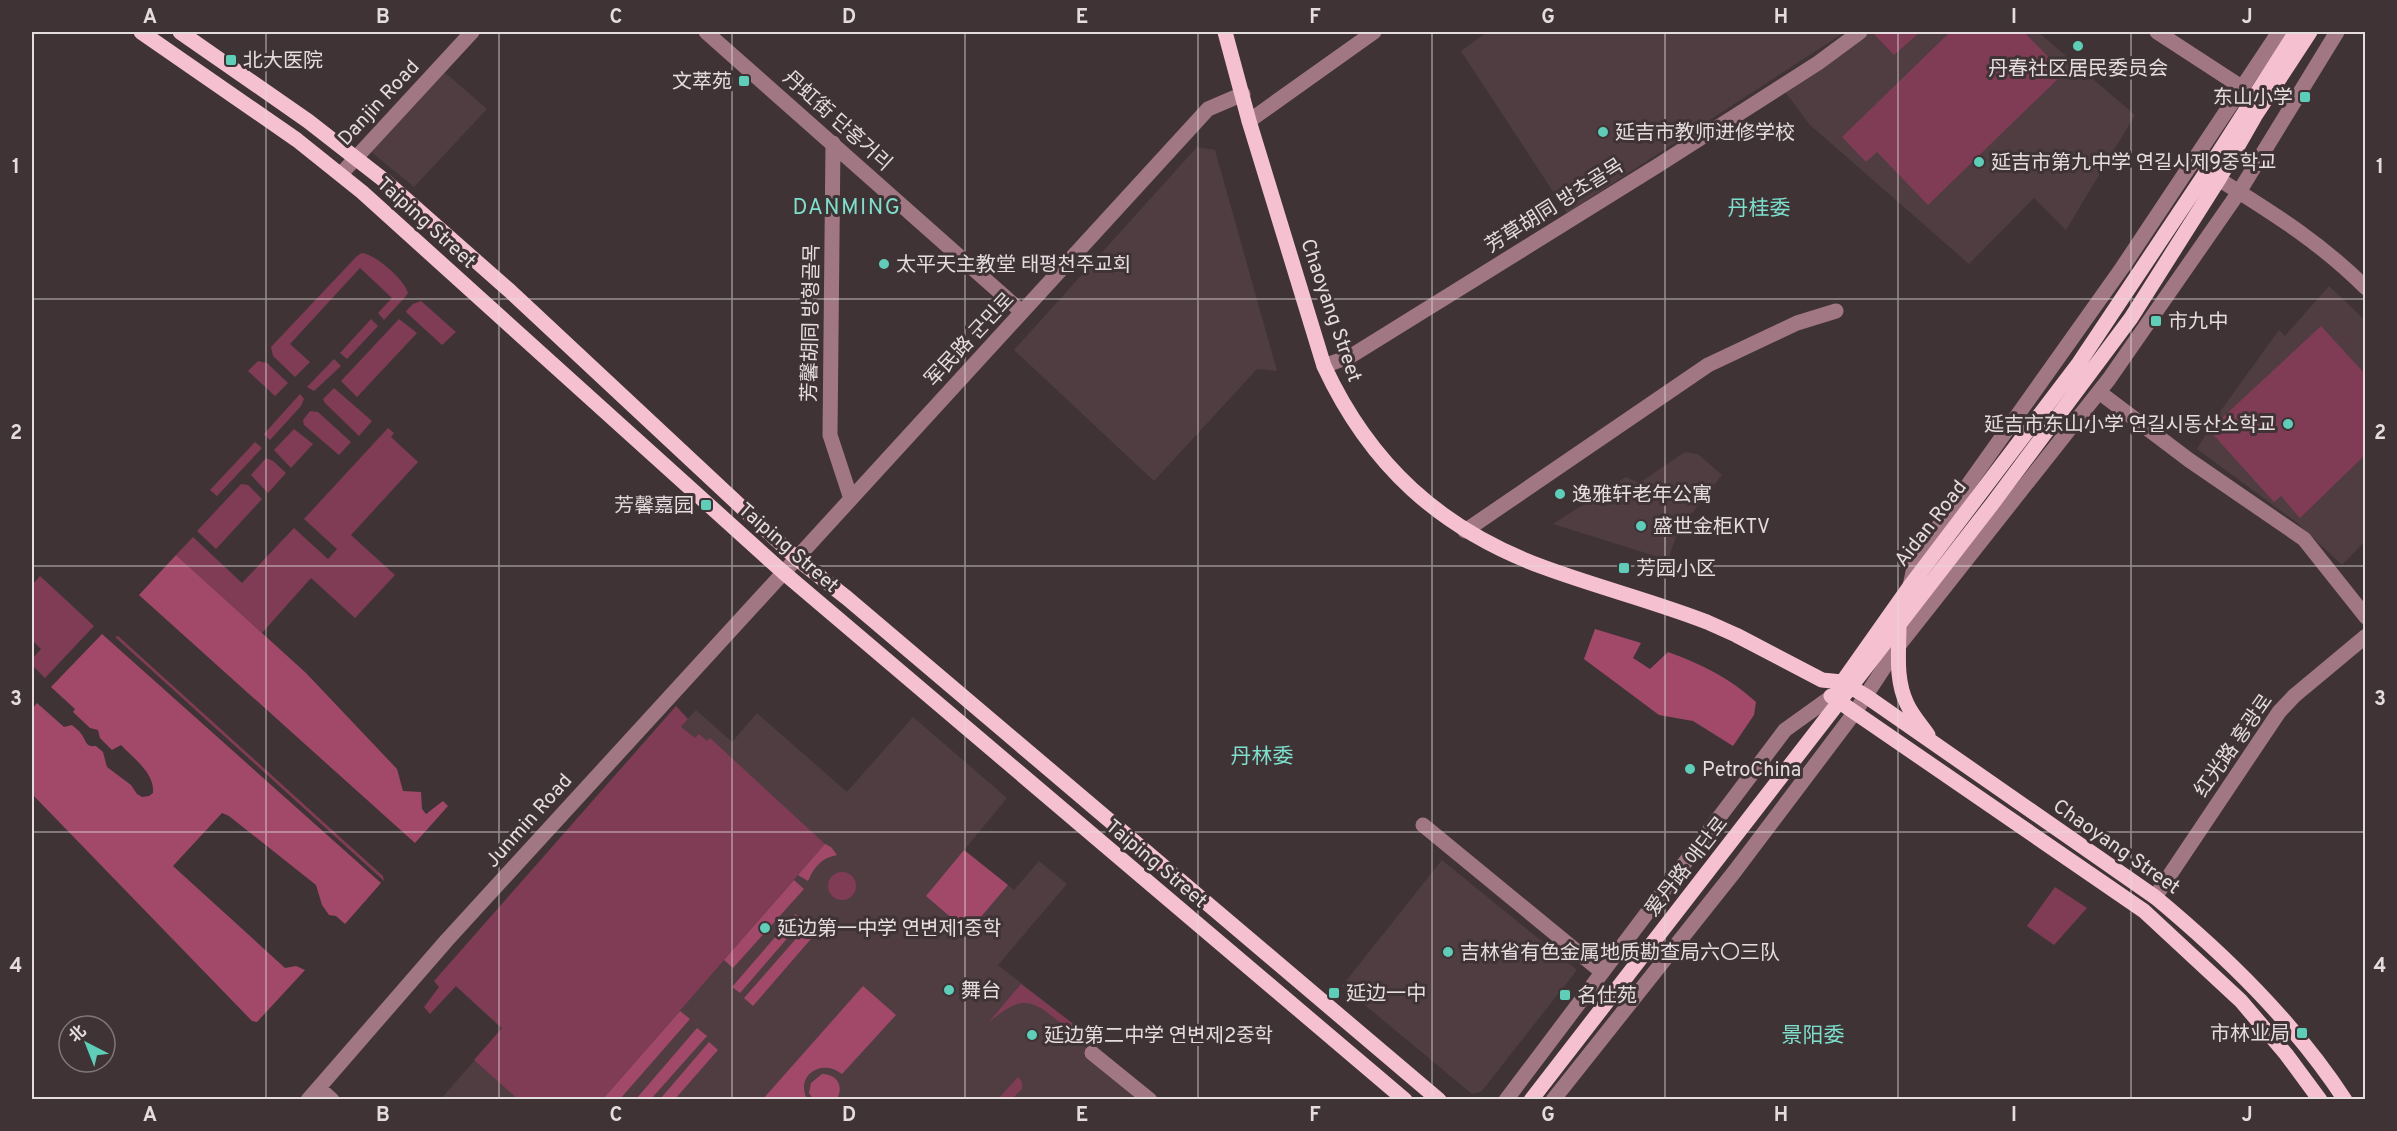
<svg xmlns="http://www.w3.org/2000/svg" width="2397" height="1131" viewBox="0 0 2397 1131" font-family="Overpass,'Noto Sans SC','Noto Sans KR',sans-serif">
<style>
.built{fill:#4f3d42}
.green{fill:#803c55}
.forest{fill:#a2496a}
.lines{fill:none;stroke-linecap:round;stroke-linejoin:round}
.minor{stroke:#a17783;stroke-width:15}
.major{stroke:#f5c1d0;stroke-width:15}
.grid{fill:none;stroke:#e4dcde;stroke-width:1.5;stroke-opacity:0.55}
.poi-dot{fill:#5dceb8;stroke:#3f3336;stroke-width:2}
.labels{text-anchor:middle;stroke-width:6;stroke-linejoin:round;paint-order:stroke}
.poi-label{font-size:20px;fill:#e4dcde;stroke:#3f3336;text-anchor:start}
.street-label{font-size:20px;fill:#e4dcde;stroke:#3f3336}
.neighbourhood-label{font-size:21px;fill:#7ce0cc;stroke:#3f3336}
.quarter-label{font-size:22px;letter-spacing:1.5px;fill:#7ce0cc;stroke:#3f3336}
.neatline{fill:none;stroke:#e4dcde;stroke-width:2}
.grid-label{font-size:20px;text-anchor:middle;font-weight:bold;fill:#e4dcde}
</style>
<rect width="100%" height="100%" fill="#3f3336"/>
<path class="built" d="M1487 32H1845L1567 213 1461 51Z
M1866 32H2038L2135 115 2066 230 2034 198 1969 264 1810 125 1783 89Z
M442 70 487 109 414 187 370 151Z
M1197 147 1215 150 1277 371 1257 369 1154 481 1014 350Z
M2329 286 2365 320V541L2342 565 2296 522 2197 449 2219 413 2279 330 2285 336Z
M1685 452 1698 454 1722 475 1678 531 1668 560 1553 524 1626 477 1639 483Z
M696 710 732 742 757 713 847 792 913 717 1007 798 964 850 1014 890 1039 861 1067 884 998 965 1100 1045 1088 1058 1138 1100H440L502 1029 451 982Z
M1442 860 1577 970 1481 1092 1472 1094 1342 986Z"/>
<path class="green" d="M1872 32H1920L1894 55Z
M1950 32H2024L2064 73 1928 205 1877 152 1866 162 1842 137Z
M362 253C375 254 405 280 408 293L406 296 384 320 378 313 392 298 360 268 290 344 310 362 295 377 273 356 271 347 357 256Z
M421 301 456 332 442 345 407 313 406 311 413 304Z
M371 319 378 326 347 359 340 353Z
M399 319 417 333 357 397 341 381Z
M2321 326 2365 374V455L2300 518 2281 496 2274 502 2209 430Z
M334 359 341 366 314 391 307 387Z
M258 361 267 363 288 383 275 396 248 371Z
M334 388 372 421 359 436 325 403 323 399Z
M300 394 304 399 301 406 270 440 264 434Z
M310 411 318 412 351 442 339 455 304 425 303 420Z
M388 428 394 433 391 437 418 462 351 535 395 575 355 618 311 578 262 633 176 555 193 537 242 583 294 528 328 559 337 549 304 519Z
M294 429 313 444 291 468 274 450Z
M255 442 262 448 217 496 210 490Z
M266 458 273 461 286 473 268 493 251 475Z
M241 484 248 485 262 499 216 549 197 531Z
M40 576 94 626 45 678 32 665V659L41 649 32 640V585Z
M118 636 383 876 384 881 115 637Z
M676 706 688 719 681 727 695 738 699 734 707 741 710 738 825 844 603 1099H518L474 1060 502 1028 456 986 430 1014 424 1007 439 987 434 981Z
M828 886a14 14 0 1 1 28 0a14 14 0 1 1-28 0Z
M2055 887 2087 908 2054 945 2027 926Z
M1021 984 1076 1026 1067 1028C1032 1000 1025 992 988 1023Z
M1018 1077 1022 1082V1089L1012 1099H998Z"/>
<path class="forest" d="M176 555 306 673 397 769 403 791 421 792 422 809 426 814 443 801 448 806 415 843 139 595Z
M1595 629 1641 643 1633 658 1650 669 1668 652C1701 664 1730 678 1756 702L1754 715 1733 746 1693 721 1659 715 1584 659Z
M102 634 381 883 345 924 336 916 329 915 322 905 316 885 229 816 222 813 173 866 285 968 296 966 305 970 257 1022 252 1021 32 794V709L37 703 64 727 72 725C75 728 80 731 82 735 87 743 86 747 96 746L103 752 107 767 131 785 137 794 142 797 149 796 153 793C155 773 133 758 121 745L112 750 100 738 98 730 90 728 73 712 75 709 51 687Z
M825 844 831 847 837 855C821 858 814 867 808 881L798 875Z
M964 850 1008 885 968 932 926 896Z
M794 880 804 889 733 968 724 960Z
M795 914 803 920 740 993 732 987Z
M808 925 817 932 753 1006 744 998Z
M863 986 896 1015 842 1074C822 1058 795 1075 807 1099H763Z
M680 1011 690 1019 620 1099H603Z
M697 1028 707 1036 651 1099H636Z
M709 1042 718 1050 675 1099H663L661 1098Z
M822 1074C837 1074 844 1086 837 1099H813L809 1093 811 1083Z"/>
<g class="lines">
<path class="minor" d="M706 32 1022 312
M2157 32 2243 88
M1249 121 1374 32
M833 143 830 435 851 499
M2209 173C2266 209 2317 239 2366 288
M341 174 472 32
M1324 366 1351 356 1657 166 1818 63 1860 32
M2099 392 2189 460 2304 539 2366 617
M1465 531 1708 365 1797 323 1836 311
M1910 586 1916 558 2122 268 2279 32
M1423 825 1602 972
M2155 897 2279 712 2294 696 2366 636
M1092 1053 1150 1100
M319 1088 332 1100
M308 1100 447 940 1208 109 1243 94
M1506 1100 1785 730 1831 697
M1553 1100 1735 871 1855 712 1899 645 2109 379 2239 192 2337 32"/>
<path class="major" d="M141 32 297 140 362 192 783 572 1405 1100
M180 32 308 121 385 181 510 291 796 558 847 598 1439 1100
M1225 32 1249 121 1324 366C1370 465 1440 529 1543 567 1597 587 1653 601 1707 622L1736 635 1822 680 1842 682 1866 696 2155 897C2226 956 2294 1022 2345 1100
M1899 625C1899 652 1895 679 1907 704 1912 715 1921 725 1928 735
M1838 688 1910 586 2079 363 2207 171 2296 32
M1831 696 2144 911 2241 1001 2286 1054 2320 1100
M1531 1100 1993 503 2131 318 2219 179 2255 116 2310 32"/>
</g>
<path class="grid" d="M266 32V1100M499 32V1100M732 32V1100M965 32V1100M1198 32V1100M1432 32V1100M1665 32V1100M1898 32V1100M2131 32V1100M32 299H2366M32 566H2366M32 832H2366"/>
<g class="poi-dot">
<circle cx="2078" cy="46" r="6"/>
<rect x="225" y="54" width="12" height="12" rx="3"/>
<rect x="738" y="75" width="12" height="12" rx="3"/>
<rect x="2299" y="91" width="12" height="12" rx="3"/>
<circle cx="1603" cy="132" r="6"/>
<circle cx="1979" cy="162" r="6"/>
<circle cx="884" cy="264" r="6"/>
<rect x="2150" y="315" width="12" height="12" rx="3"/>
<circle cx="2288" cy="424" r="6"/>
<circle cx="1560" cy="494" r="6"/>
<rect x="700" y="499" width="12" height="12" rx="3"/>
<circle cx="1641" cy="526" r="6"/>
<rect x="1618" y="562" width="12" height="12" rx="3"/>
<circle cx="1690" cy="769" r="6"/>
<circle cx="765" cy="928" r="6"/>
<circle cx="1448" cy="952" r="6"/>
<circle cx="949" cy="990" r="6"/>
<rect x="1328" y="987" width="12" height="12" rx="3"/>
<rect x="1559" y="989" width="12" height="12" rx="3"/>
<rect x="2296" y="1027" width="12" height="12" rx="3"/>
<circle cx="1032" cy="1035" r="6"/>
</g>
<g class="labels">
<g class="poi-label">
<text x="243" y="67">北大医院</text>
<text x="2078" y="75" text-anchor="middle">丹春社区居民委员会</text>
<text x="732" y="88" text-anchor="end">文萃苑</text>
<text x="2293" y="104" text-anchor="end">东山小学</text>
<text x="1615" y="139">延吉市教师进修学校</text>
<text x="1991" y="169">延吉市第九中学 연길시제9중학교</text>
<text x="896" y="271">太平天主教堂 태평천주교회</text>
<text x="2168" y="328">市九中</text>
<text x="2276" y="431" text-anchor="end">延吉市东山小学 연길시동산소학교</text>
<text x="1572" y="501">逸雅轩老年公寓</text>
<text x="694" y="512" text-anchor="end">芳馨嘉园</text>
<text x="1653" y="533">盛世金柜KTV</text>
<text x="1636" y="575">芳园小区</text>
<text x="1702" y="776">PetroChina</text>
<text x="777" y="935">延边第一中学 연변제1중학</text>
<text x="1460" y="959">吉林省有色金属地质勘查局六〇三队</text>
<text x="961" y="997">舞台</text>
<text x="1346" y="1000">延边一中</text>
<text x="1577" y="1002">名仕苑</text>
<text x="2290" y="1040" text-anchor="end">市林业局</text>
<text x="1044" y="1042">延边第二中学 연변제2중학</text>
</g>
<g class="street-label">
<text transform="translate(378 102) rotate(-47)" y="7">Danjin Road</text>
<text transform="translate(838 120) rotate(42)" y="7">丹虹街 단홍거리</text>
<text transform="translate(1554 205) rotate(-32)" y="7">芳草胡同 방초골목</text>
<text transform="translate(427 222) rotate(42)" y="7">Taiping Street</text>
<text transform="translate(1332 310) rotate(71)" y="7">Chaoyang Street</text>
<text transform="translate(810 323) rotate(-89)" y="7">芳馨胡同 방형골목</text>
<text transform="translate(969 339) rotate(-47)" y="7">军民路 군민로</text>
<text transform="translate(1930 523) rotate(-52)" y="7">Aidan Road</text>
<text transform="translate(789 547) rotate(41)" y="7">Taiping Street</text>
<text transform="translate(2233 745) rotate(-55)" y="7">红光路 홍광로</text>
<text transform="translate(528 820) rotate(-48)" y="7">Junmin Road</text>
<text transform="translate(2117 846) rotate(35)" y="7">Chaoyang Street</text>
<text transform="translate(1157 863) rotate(40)" y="7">Taiping Street</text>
<text transform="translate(1686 866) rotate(-52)" y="7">爱丹路 애단로</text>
</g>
<g class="neighbourhood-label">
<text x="1759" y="215">丹桂委</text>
<text x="1262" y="763">丹林委</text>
<text x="1813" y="1042">景阳委</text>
</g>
<g class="quarter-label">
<text x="847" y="214">DANMING</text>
</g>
</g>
<rect width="2397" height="1131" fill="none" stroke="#3f3336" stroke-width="66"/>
<g transform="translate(87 1044) rotate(318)"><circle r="28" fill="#3f3336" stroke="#817779" stroke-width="1.5"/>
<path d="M0-4.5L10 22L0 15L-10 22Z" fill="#5dceb8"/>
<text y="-9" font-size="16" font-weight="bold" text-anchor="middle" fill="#e4dcde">北</text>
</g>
<rect x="33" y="33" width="2331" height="1065" class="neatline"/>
<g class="grid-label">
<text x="150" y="23">A</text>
<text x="383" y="23">B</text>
<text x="616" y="23">C</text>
<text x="849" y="23">D</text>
<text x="1082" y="23">E</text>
<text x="1315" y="23">F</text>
<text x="1548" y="23">G</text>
<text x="1781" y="23">H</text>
<text x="2014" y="23">I</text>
<text x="2247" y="23">J</text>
<text x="16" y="173">1</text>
<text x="2380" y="173">1</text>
<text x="16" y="439">2</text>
<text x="2380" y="439">2</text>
<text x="16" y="705">3</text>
<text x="2380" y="705">3</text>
<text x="16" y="972">4</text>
<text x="2380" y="972">4</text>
<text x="150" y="1121">A</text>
<text x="383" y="1121">B</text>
<text x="616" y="1121">C</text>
<text x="849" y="1121">D</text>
<text x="1082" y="1121">E</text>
<text x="1315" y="1121">F</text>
<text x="1548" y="1121">G</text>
<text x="1781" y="1121">H</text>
<text x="2014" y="1121">I</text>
<text x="2247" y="1121">J</text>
</g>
</svg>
